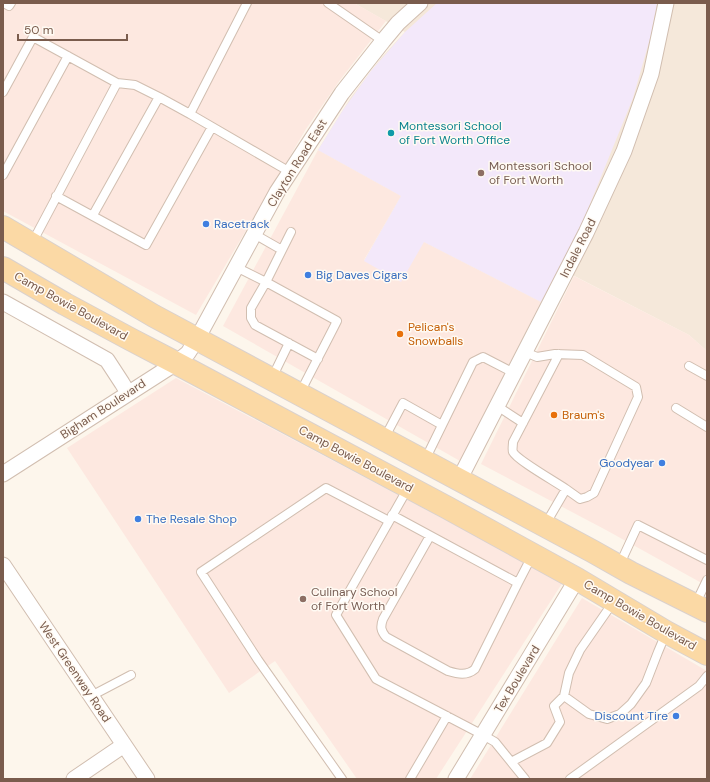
<svg xmlns="http://www.w3.org/2000/svg" width="710" height="782" viewBox="0 0 710 782" font-family="'DM Sans',sans-serif">
<style>
.residential{fill:#f5e8da}
.commercial{fill:#fde8e0}
.education{fill:#f3e8fa}
.lines{fill:none;stroke-linecap:round;stroke-linejoin:round}
.service-casing{stroke:#d1beb0;stroke-width:10}
.minor-casing{stroke:#d1beb0;stroke-width:17}
.primary-casing{stroke:#dad1cd;stroke-width:24}
.service{stroke:#fff;stroke-width:8}
.minor{stroke:#fff;stroke-width:15}
.primary{stroke:#fbd9a5;stroke-width:22}
.culture-dot{fill:#0f9aa8;stroke:#fffaf3;stroke-width:1.5}
.education-dot{fill:#8d6e63;stroke:#fffaf3;stroke-width:1.5}
.shop-dot{fill:#3f7fe0;stroke:#fffaf3;stroke-width:1.5}
.food-dot{fill:#e8710a;stroke:#fffaf3;stroke-width:1.5}
.labels{text-anchor:middle;stroke-width:3;stroke-linejoin:round;paint-order:stroke}
.culture-label{font-size:12px;fill:#0d838f;stroke:#fffaf3;text-anchor:start}
.street-label{font-size:12px;fill:#7a5c4d;stroke:#fffaf3}
.education-label{font-size:12px;fill:#785e54;stroke:#fffaf3;text-anchor:start}
.shop-label{font-size:12px;fill:#366cbe;stroke:#fffaf3;text-anchor:start}
.food-label{font-size:12px;fill:#c56008;stroke:#fffaf3;text-anchor:start}
</style>
<rect width="100%" height="100%" fill="#fdf6ec"/>
<path class="residential" d="M354 3H707V351L689 335 559 268 541 302 424 242 364 261 401 196 318 150 351 97 382 57 405 32Z"/>
<path class="commercial" d="M3 3H354L386 21 340 80 306 129 196 315 3 211Z
M318 150 401 196 364 260 424 242 541 302 460 461 223 326Z
M574 276 689 335 707 351V586L606 530 481 464Z
M176 378 563 582 436 779H357L275 661 229 693 67 448Z
M582 598 707 671V779H470Z"/>
<path class="education" d="M437 3H657L651 35 633 98 581 226 541 302 424 242 401 282 364 261 401 196 318 150 343 110 371 71 405 32Z"/>
<g class="lines">
<defs>
<path id="service" d="M4 3 9 6 11 3
M328 3 383 41
M3 92 33 37 117 83
M190 114 247 3
M3 175 68 56
M56 196 146 245 212 127
M93 215 159 97
M254 234 282 250
M32 243 117 83 135 85 159 97 190 114 290 172
M236 267 266 282 291 232
M525 352 537 357 555 354 583 355 636 387 638 397 594 493 587 497 580 499 566 489 545 525
M559 354 513 442C513 445 512 450 513 452 517 460 556 482 566 489
M689 366 707 376
M272 378 289 343
M300 393C312 369 325 345 337 321L266 282 251 308V318L255 325 318 359
M497 406 523 423
M676 408 707 427
M384 439 403 403 442 425
M425 460 473 362 483 357 514 373
M408 488 336 615 376 679 483 735 495 742 525 779
M392 515 518 583 532 556
M430 536 383 619C380 627 381 631 386 637L448 671C458 674 467 676 475 669L518 583
M619 566 638 525 707 560
M695 605 707 580
M91 696 131 675
M564 696 589 714 607 719 620 714 631 704 646 683 658 652 666 633
M511 762 547 743 560 722 554 706 564 696 569 673 580 650 614 601
M342 779 258 660 201 572 326 488 389 521
M410 779 447 716
M570 779 699 686 707 676"/>
<path id="minor" d="M3 302 107 360 122 383 128 393
M3 474 176 363 188 353 197 339 277 192 342 93 383 41 398 23 420 3
M459 480 586 233 624 151 651 74 666 3
M3 565 147 779
M74 779 124 745
M456 779 577 579"/>
<path id="primary" d="M3 227 154 316 592 551 631 573 707 611
M3 268 65 304 130 339 176 363 446 507 577 579 666 632 707 654"/>
</defs>
<use href="#service" class="service-casing"/>
<use href="#minor" class="minor-casing"/>
<use href="#primary" class="primary-casing"/>
<use href="#service" class="service"/>
<use href="#minor" class="minor"/>
<use href="#primary" class="primary"/>
</g>
<circle class="culture-dot" cx="391" cy="133" r="4"/>
<g class="education-dot">
<circle cx="481" cy="173" r="4"/>
<circle cx="303" cy="599" r="4"/>
</g>
<g class="shop-dot">
<circle cx="206" cy="224" r="4"/>
<circle cx="308" cy="275" r="4"/>
<circle cx="662" cy="463" r="4"/>
<circle cx="138" cy="519" r="4"/>
<circle cx="676" cy="716" r="4"/>
</g>
<g class="food-dot">
<circle cx="400" cy="334" r="4"/>
<circle cx="554" cy="415" r="4"/>
</g>
<g class="labels">
<g class="culture-label">
<text x="399" y="130">Montessori School<tspan x="399" dy="14">of Fort Worth Office</tspan></text>
</g>
<g class="street-label">
<text transform="translate(297 163) rotate(-58)" y="4">Clayton Road East</text>
<text transform="translate(578 248) rotate(-63)" y="4">Indale Road</text>
<text transform="translate(71 306) rotate(29)" y="4">Camp Bowie Boulevard</text>
<text transform="translate(103 409) rotate(-33)" y="4">Bigham Boulevard</text>
<text transform="translate(356 459) rotate(28)" y="4">Camp Bowie Boulevard</text>
<text transform="translate(640 615) rotate(30)" y="4">Camp Bowie Boulevard</text>
<text transform="translate(75 672) rotate(56)" y="4">West Greenway Road</text>
<text transform="translate(517 679) rotate(-59)" y="4">Tex Boulevard</text>
</g>
<g class="education-label">
<text x="489" y="170">Montessori School<tspan x="489" dy="14">of Fort Worth</tspan></text>
<text x="311" y="596">Culinary School<tspan x="311" dy="14">of Fort Worth</tspan></text>
</g>
<g class="shop-label">
<text x="214" y="228">Racetrack</text>
<text x="316" y="279">Big Daves Cigars</text>
<text x="654" y="467" text-anchor="end">Goodyear</text>
<text x="146" y="523">The Resale Shop</text>
<text x="668" y="720" text-anchor="end">Discount Tire</text>
</g>
<g class="food-label">
<text x="408" y="331">Pelican's<tspan x="408" dy="14">Snowballs</tspan></text>
<text x="562" y="419">Braum's</text>
</g>
</g>
<rect width="710" height="782" fill="none" stroke="#7a5c4d" stroke-width="8"/>
<path d="M18 34v6h109v-6" fill="none" stroke="#7a5c4d" stroke-width="2"/>
<text x="24" y="34" font-size="12" fill="#7a5c4d" stroke="#fffaf3" stroke-width="3" paint-order="stroke">50 m</text>
</svg>
